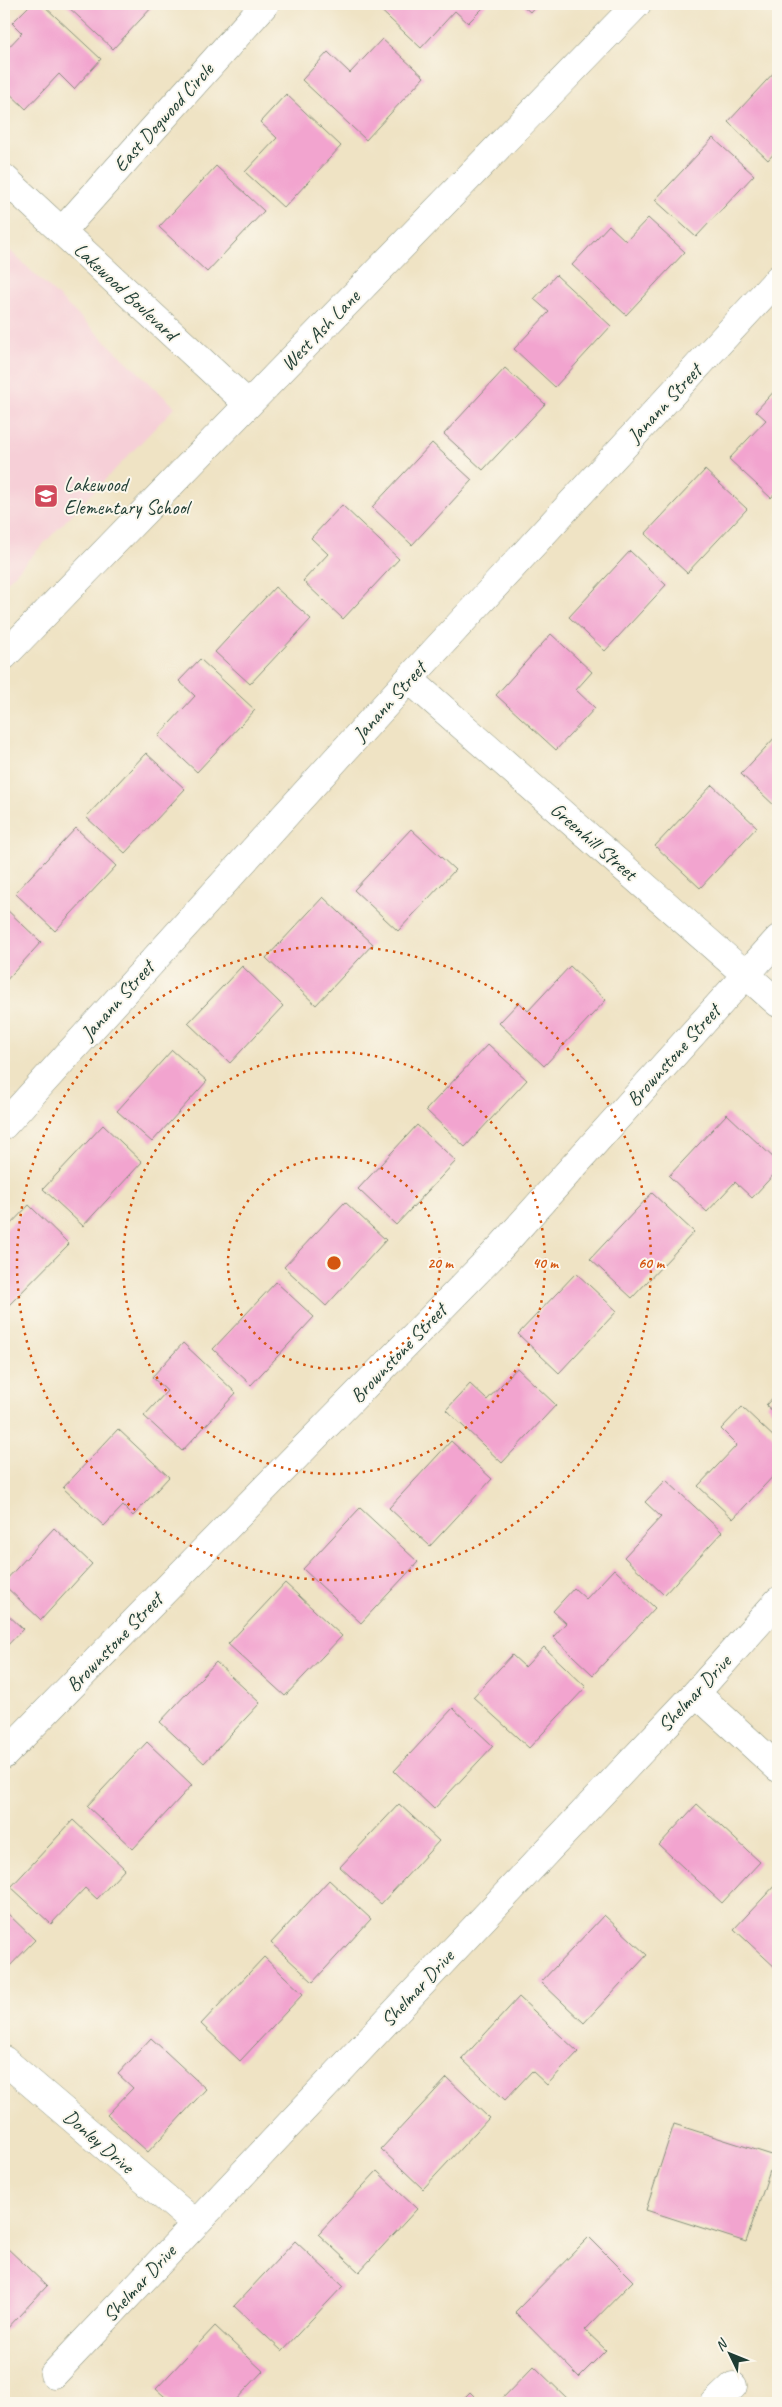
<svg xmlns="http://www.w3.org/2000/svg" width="782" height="2407" viewBox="0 0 782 2407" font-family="Caveat,sans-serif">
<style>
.built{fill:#f6cfd7}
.building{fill:#f2a4cf}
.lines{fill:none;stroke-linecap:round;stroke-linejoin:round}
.minor-casing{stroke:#87907c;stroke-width:29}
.tertiary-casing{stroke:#87907c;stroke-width:29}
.minor{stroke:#fff;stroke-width:28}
.tertiary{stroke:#fff;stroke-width:28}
.ring{fill:none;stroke:#d45610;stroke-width:2.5;stroke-dasharray:2.5 5}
.labels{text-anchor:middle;stroke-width:4;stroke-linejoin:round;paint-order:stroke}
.street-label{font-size:20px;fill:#1f3d34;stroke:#fbf7ec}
.poi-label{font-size:20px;fill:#1f3d34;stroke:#fbf7ec;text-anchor:start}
.centre{fill:#d45610;stroke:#fbf7ec;stroke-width:2.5}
.ring-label{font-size:15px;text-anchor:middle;font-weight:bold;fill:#d45610;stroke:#fbf7ec;stroke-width:4;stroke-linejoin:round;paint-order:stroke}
</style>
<rect width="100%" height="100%" fill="#fbf7ec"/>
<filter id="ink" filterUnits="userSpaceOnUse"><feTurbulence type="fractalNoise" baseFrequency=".02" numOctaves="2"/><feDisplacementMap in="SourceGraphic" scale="10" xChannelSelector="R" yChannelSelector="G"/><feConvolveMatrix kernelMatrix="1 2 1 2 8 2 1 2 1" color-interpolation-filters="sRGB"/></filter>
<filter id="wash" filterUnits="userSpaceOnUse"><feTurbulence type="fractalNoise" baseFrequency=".0096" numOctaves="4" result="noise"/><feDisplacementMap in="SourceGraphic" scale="20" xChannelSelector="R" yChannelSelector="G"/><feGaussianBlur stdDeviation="1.12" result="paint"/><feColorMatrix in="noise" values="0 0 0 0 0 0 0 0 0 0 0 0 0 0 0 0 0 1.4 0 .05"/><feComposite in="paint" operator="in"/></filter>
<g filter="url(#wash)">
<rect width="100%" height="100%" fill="#efe3c4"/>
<path class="built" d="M4 245 175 407 4 585Z"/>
<g id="blocks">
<path class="building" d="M31 4H42L101 59 74 89 59 74 26 109 4 88V52L22 33 12 23Z
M65 4H155L113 49Z
M374 4H487L468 23 455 11 421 48Z
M521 4H537L530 12Z
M382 39 424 77 366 140 302 80 328 52 350 73Z
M778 68V149L768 160 728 122Z
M286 94 341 146 284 208 245 172 277 138 260 122Z
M713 138 754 175 696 237 655 200Z
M216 166 264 211 207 272 159 227Z
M648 218 685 252 626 315 572 265 609 225 626 241Z
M556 275 611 326 555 387 514 349 549 312 534 299Z
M505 368 545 404 483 470 444 434Z
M778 387V490L771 498 729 459 766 420 756 411Z
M432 443 472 480 412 545 372 507Z
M705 470 747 509 687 573 645 534Z
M342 505 399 559 343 619 303 581 328 554 311 538Z
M630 551 666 585 605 651 569 617Z
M275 587 311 619 250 684 215 652Z
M551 634 592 672 576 690 595 708 556 750 496 695Z
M200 659 255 710 197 772 158 736 195 696 179 681Z
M778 734V809L741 774Z
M146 753 185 789 125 853 86 817Z
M712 785 757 827 700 888 655 846Z
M76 828 116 866 55 931 15 893Z
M411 829 455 870 398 931 354 890Z
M323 897 373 944 316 1005 266 958Z
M4 907 41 942 4 983Z
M242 966 283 1006 230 1063 188 1023Z
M570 966 606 1000 544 1066 499 1023 519 1002 528 1011Z
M488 1044 527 1080 465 1147 426 1110Z
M172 1050 207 1081 152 1142 117 1111Z
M727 1114 778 1162V1170L752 1198 735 1182 707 1212 669 1176Z
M103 1125 142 1162 83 1226 43 1189Z
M417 1125 456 1161 396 1225 358 1189Z
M652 1193 694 1232 632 1298 590 1259Z
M345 1202 386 1240 326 1306 284 1267Z
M29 1205 69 1244 8 1306 4 1302V1231Z
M576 1273 617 1311 559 1373 518 1334Z
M276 1282 314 1317 251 1385 213 1349Z
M183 1343 236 1393 182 1451 144 1416 167 1391 152 1377Z
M517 1368 556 1405 502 1463 446 1410 470 1384 487 1400Z
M778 1392V1416L766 1405Z
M742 1407 778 1441V1471L733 1519 698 1486 737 1445 721 1429Z
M118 1429 169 1477 133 1516 123 1506 104 1526 63 1488Z
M451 1441 492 1479 430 1546 389 1508Z
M666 1480 722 1532 664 1595 624 1557 661 1517 645 1502Z
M360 1508 418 1562 361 1623 303 1569Z
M54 1528 92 1564 41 1620 4 1585V1582Z
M614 1569 655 1608 593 1675 553 1637 566 1623 553 1611 574 1588 586 1599Z
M285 1583 342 1636 285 1696 228 1644Z
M4 1611 23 1629 4 1649Z
M544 1647 586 1687 529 1748 473 1697 512 1655 525 1667Z
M216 1662 260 1703 204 1763 160 1722Z
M453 1708 493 1746 434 1809 394 1771Z
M147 1742 192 1785 133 1849 87 1806Z
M399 1804 439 1841 381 1904 340 1867Z
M697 1804 760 1862 722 1903 659 1845Z
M73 1820 125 1869 97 1899 85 1888 51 1924 11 1887Z
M329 1880 371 1919 313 1982 271 1943Z
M778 1882V1970L734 1929Z
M4 1910 35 1940 4 1972Z
M604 1915 647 1955 584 2023 541 1982Z
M264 1957 303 1994 240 2061 201 2024Z
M519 1997 578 2052 547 2085 532 2071 505 2100 462 2059Z
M151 2038 206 2089 148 2152 107 2115 133 2088 118 2074Z
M447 2078 489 2118 423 2189 381 2149Z
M674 2124 775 2156 746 2242 646 2210Z
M377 2171 417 2209 359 2272 318 2234Z
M589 2237 633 2281 585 2330 606 2350 579 2377 515 2312Z
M295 2241 343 2286 282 2351 234 2306Z
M4 2245 47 2286 4 2332Z
M215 2326 263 2371 233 2403H172L156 2389Z
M534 2366 572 2403H498Z
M470 2392 481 2403H459Z"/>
</g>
</g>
<g filter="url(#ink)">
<use href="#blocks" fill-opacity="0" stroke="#87907c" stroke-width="1"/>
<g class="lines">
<defs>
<path id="minor" d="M4 178 248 404
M62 231 265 4
M409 679 778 1003
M4 1125 409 679 778 279
M696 1693 778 1768
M4 1755 500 1248 778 939
M4 2060 195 2223
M54 2374 696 1693 778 1601
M715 2403 733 2386"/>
<path id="tertiary" d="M4 656 637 4"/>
</defs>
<use href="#minor" class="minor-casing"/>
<use href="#tertiary" class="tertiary-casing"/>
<use href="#minor" class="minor"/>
<use href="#tertiary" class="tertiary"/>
</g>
</g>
<g class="ring">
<circle cx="334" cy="1263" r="106"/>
<circle cx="334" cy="1263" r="211"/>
<circle cx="334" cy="1263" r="317"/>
</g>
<defs>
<symbol id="school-square" viewBox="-11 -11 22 22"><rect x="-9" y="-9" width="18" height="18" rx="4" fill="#d1495b" stroke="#fbf7ec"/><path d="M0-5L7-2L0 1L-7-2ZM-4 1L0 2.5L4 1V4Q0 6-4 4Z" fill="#fff"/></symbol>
</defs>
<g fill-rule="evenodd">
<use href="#school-square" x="32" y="482" width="28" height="28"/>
</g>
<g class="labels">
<g class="street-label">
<text transform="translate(163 117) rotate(-48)" y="7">East Dogwood Circle</text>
<text transform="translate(126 291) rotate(43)" y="7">Lakewood Boulevard</text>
<text transform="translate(320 330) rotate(-46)" y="7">West Ash Lane</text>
<text transform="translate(664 403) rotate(-47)" y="7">Janann Street</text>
<text transform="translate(389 701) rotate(-48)" y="7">Janann Street</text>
<text transform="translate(594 841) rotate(41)" y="7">Greenhill Street</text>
<text transform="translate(117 1000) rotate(-48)" y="7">Janann Street</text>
<text transform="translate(673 1055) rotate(-48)" y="7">Brownstone Street</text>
<text transform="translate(398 1353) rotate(-46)" y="7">Brownstone Street</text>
<text transform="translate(114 1642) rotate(-46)" y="7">Brownstone Street</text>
<text transform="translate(694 1693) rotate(-47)" y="7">Shelmar Drive</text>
<text transform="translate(417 1988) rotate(-47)" y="7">Shelmar Drive</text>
<text transform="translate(99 2141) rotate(41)" y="7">Donley Drive</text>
<text transform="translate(139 2283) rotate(-47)" y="7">Shelmar Drive</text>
</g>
<g class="poi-label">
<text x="64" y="491">Lakewood<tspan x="64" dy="23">Elementary School</tspan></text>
</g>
</g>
<circle cx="334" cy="1263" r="8" class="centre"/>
<g class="ring-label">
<text x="440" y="1268">20 m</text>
<text x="545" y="1268">40 m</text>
<text x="651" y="1268">60 m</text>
</g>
<rect width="782" height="2407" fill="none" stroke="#fbf7ec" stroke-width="20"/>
<g transform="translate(730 2354) rotate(313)" stroke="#fbf7ec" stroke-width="4" paint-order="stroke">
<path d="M0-4L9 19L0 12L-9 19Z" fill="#1f3d34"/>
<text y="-8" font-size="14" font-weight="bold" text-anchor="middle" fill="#1f3d34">N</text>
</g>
</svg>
